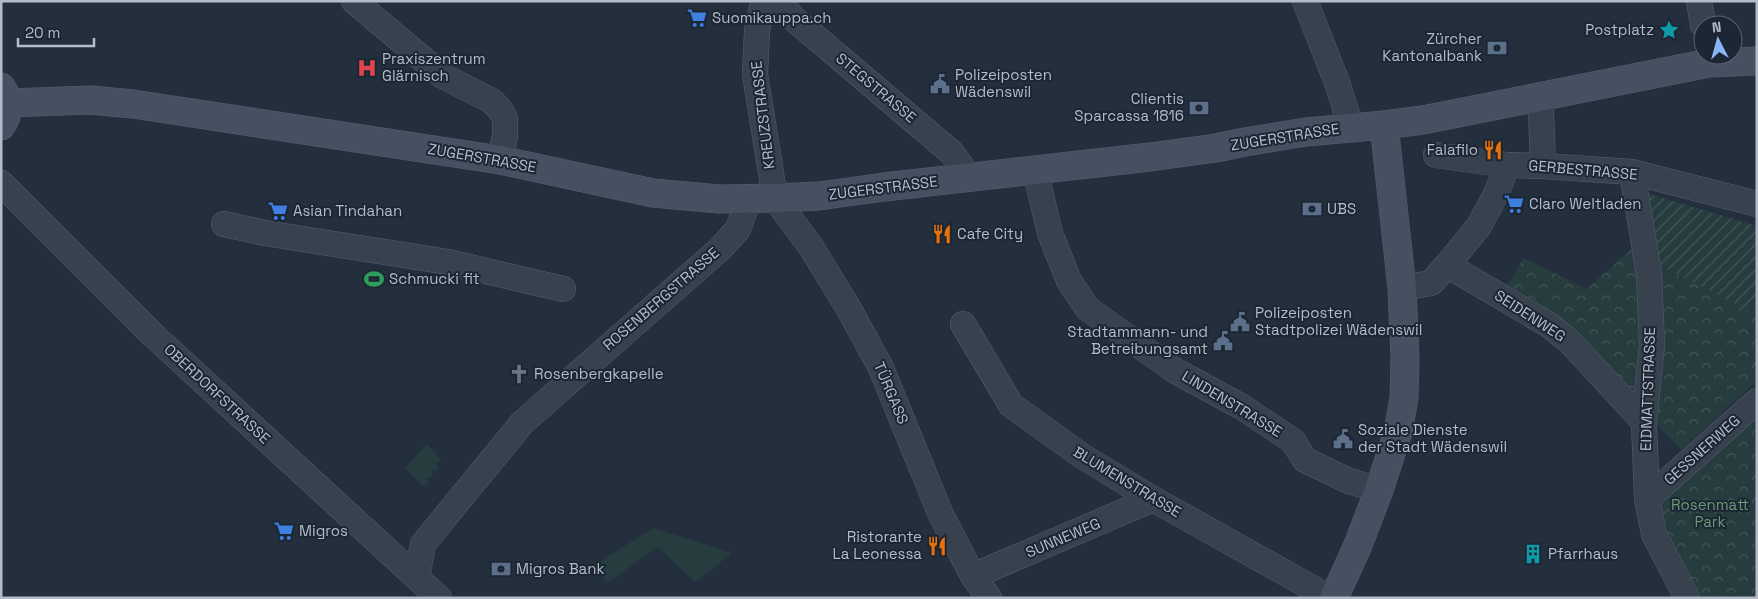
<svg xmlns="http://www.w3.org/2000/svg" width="1758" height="599" viewBox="0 0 1758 599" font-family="'Space Grotesk',sans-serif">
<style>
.grass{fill:#263c3f}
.park{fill:url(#park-crowns)}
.garden{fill:url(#garden-furrows)}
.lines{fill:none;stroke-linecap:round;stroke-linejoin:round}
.street-casing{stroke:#565f6c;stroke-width:26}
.secondary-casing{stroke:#565f6c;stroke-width:29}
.street{stroke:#38414e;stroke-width:25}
.secondary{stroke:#465061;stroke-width:28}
.labels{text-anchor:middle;stroke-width:4;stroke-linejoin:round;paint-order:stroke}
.poi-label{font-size:15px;fill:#b4bcc9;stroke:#1d2633;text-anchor:start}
.street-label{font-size:15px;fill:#b4bcc9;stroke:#1d2633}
.park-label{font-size:15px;fill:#6b9a76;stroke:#1d2633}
</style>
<defs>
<pattern id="park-crowns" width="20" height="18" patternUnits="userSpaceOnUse" patternTransform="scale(1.25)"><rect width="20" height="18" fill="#263c3f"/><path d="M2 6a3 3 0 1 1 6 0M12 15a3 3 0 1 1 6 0" fill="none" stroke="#435659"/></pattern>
<pattern id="garden-furrows" width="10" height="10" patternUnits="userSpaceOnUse" patternTransform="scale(1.25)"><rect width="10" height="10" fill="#263c3f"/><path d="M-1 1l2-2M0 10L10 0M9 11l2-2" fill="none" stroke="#435659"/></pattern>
</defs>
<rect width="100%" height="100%" fill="#242f3e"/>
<path class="grass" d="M427 444 441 460 436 463 438 469 431 471 433 476 426 478 429 483 423 486 405 468Z
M653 528 732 553 695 582 658 547 607 583 595 565Z"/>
<path class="park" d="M1632 249 1749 311 1757 298V381L1681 450 1562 324 1503 291 1524 258 1586 289Z
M1757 410V598H1703L1674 556 1659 498Z"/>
<path class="garden" d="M1643 192 1757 226V297L1749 311 1654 262Z"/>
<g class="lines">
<defs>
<path id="street" d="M354 1 443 76 492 101 501 111 505 119V136L500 160
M763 1 757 31 755 74 775 198 811 247 849 309 881 368 941 515 973 576 989 598
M779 1 794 19 952 153 970 178
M1305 1 1338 85 1351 127
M1699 1 1703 25
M1541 112 1543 166
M1436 155 1507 165 1543 166 1632 172 1757 204
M1035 170 1050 233 1069 281 1088 309 1174 370 1242 407 1293 441 1305 460 1349 481 1379 490
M1632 172 1649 274 1652 345 1644 422 1647 499 1654 534 1687 598
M1 183 153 335 439 598
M224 224 265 233 448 262 563 289
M1447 265 1549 325 1569 341 1644 422
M1402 288 1431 283 1447 265 1479 226 1497 192 1507 165
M963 324 1011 405 1082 456 1153 499 1330 598
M1647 499 1757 401
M973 576 1153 499
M417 577 423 544 522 423 721 248 738 229 749 199"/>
<path id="secondary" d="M1 87C10 99 10 114 1 126
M8 103 90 100 133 104 500 160 653 193 719 199 775 198 819 196 884 187 1150 157 1216 148 1245 142 1306 132 1384 125 1423 120 1709 63 1757 61
M1334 598 1358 545 1379 490 1398 432 1404 398 1405 358 1402 288 1384 125"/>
</defs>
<use href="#street" class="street-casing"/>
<use href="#secondary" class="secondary-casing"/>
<use href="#street" class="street"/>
<use href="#secondary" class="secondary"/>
</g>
<defs>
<symbol id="supermarket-bare" viewBox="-9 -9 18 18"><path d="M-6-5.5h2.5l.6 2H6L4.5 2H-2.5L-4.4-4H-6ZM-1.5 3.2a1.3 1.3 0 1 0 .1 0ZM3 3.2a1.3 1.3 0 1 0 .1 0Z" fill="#3f7fe0" stroke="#1d2633" stroke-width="2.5" paint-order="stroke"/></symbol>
<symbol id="sight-bare" viewBox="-9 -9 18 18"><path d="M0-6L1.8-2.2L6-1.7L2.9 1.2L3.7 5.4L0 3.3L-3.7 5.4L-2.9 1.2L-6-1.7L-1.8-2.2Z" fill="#0f9aa8" stroke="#1d2633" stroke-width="2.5" paint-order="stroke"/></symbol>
<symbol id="bank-bare" viewBox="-9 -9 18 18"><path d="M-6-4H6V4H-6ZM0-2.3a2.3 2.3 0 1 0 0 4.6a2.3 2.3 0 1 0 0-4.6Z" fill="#5c6f8a" stroke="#1d2633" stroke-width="2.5" paint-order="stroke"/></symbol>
<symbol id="hospital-bare" viewBox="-9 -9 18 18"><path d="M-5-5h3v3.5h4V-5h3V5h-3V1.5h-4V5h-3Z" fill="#e0444e" stroke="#1d2633" stroke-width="2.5" paint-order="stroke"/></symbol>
<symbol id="civic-bare" viewBox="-9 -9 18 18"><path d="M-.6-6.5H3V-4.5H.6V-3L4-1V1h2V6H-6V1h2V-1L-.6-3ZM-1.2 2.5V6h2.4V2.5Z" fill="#5c6f8a" stroke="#1d2633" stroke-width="2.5" paint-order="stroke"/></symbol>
<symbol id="restaurant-bare" viewBox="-9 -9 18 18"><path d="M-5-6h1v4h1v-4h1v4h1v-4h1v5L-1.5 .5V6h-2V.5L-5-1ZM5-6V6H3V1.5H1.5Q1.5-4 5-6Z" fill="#e8710a" stroke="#1d2633" stroke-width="2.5" paint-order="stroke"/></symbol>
<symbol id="stadium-bare" viewBox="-9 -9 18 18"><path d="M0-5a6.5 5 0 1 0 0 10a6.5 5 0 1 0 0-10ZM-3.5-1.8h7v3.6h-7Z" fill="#2e9e5b" stroke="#1d2633" stroke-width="2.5" paint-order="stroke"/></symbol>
<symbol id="church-bare" viewBox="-9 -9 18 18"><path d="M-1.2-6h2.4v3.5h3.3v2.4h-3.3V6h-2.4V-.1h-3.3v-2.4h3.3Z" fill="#6b7280" stroke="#1d2633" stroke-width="2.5" paint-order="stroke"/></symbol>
<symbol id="building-bare" viewBox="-9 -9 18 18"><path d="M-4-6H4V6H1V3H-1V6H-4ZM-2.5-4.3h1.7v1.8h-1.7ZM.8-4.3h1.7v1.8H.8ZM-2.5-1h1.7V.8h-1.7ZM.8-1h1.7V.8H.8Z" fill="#0f9aa8" stroke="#1d2633" stroke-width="2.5" paint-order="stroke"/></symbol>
</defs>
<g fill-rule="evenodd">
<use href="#supermarket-bare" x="683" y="4" width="28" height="28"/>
<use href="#sight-bare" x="1655" y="16" width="28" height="28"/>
<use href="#bank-bare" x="1483" y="34" width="28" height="28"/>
<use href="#hospital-bare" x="353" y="54" width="28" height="28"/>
<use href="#civic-bare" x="926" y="70" width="28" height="28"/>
<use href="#bank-bare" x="1185" y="94" width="28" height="28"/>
<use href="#restaurant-bare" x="1479" y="136" width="28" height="28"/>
<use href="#supermarket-bare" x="1500" y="190" width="28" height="28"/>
<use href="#bank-bare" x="1298" y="195" width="28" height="28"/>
<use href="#supermarket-bare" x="264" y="197" width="28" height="28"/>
<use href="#restaurant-bare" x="928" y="220" width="28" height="28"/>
<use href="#stadium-bare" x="360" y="265" width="28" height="28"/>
<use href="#civic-bare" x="1226" y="308" width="28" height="28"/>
<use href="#civic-bare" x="1209" y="327" width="28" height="28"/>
<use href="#church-bare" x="505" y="360" width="28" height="28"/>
<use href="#civic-bare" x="1329" y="425" width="28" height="28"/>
<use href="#supermarket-bare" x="270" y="517" width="28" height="28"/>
<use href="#restaurant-bare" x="923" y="532" width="28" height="28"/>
<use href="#building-bare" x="1519" y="540" width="28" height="28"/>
<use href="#bank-bare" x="487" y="555" width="28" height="28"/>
</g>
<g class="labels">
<g class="poi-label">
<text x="712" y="23">Suomikauppa.ch</text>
<text x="1654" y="35" text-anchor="end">Postplatz</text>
<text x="1482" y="44" text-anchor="end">Zürcher<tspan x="1482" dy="17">Kantonalbank</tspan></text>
<text x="382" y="64">Praxiszentrum<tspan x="382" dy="17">Glärnisch</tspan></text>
<text x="955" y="80">Polizeiposten<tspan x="955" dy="17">Wädenswil</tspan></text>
<text x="1184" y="104" text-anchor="end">Clientis<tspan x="1184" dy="17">Sparcassa 1816</tspan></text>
<text x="1478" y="155" text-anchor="end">Falafilo</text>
<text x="1529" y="209">Claro Weltladen</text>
<text x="1327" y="214">UBS</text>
<text x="293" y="216">Asian Tindahan</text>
<text x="957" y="239">Cafe City</text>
<text x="389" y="284">Schmucki fit</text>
<text x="1255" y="318">Polizeiposten<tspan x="1255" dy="17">Stadtpolizei Wädenswil</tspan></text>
<text x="1208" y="337" text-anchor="end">Stadtammann- und<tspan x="1208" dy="17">Betreibungsamt</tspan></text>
<text x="534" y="379">Rosenbergkapelle</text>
<text x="1358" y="435">Soziale Dienste<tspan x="1358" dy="17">der Stadt Wädenswil</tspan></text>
<text x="299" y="536">Migros</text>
<text x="922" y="542" text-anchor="end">Ristorante<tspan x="922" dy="17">La Leonessa</tspan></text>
<text x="1548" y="559">Pfarrhaus</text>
<text x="516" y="574">Migros Bank</text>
</g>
<g class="street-label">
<text transform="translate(876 88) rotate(40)" y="5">STEGSTRASSE</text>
<text transform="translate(763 115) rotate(-97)" y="5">KREUZSTRASSE</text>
<text transform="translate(1285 137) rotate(-9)" y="5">ZUGERSTRASSE</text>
<text transform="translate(482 158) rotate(10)" y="5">ZUGERSTRASSE</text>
<text transform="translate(1583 170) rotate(5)" y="5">GERBESTRASSE</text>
<text transform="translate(883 188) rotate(-7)" y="5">ZUGERSTRASSE</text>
<text transform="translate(661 299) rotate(-41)" y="5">ROSENBERGSTRASSE</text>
<text transform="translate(1530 316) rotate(33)" y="5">SEIDENWEG</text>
<text transform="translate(1648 389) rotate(-88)" y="5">EIDMATTSTRASSE</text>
<text transform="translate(891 393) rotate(67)" y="5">TÜRGASS</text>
<text transform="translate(217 394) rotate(43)" y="5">OBERDORFSTRASSE</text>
<text transform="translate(1232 404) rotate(31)" y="5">LINDENSTRASSE</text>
<text transform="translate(1702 450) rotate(-42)" y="5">GESSNERWEG</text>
<text transform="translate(1127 482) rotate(31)" y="5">BLUMENSTRASSE</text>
<text transform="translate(1063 538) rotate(-23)" y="5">SUNNEWEG</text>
</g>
<g class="park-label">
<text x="1710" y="510">Rosenmatt<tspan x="1710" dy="17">Park</tspan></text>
</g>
</g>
<rect width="1758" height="599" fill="none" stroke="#b4bcc9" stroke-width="5"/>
<g transform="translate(1718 40) rotate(354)"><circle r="24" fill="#1d2633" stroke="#59626f"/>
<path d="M0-4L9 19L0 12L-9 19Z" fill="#8ab4f8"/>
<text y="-8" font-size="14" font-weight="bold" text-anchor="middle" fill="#b4bcc9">N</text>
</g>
<path d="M18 38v8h76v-8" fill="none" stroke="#b4bcc9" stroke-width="2.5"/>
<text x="25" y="38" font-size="15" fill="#b4bcc9" stroke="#1d2633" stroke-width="4" paint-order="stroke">20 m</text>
</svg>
